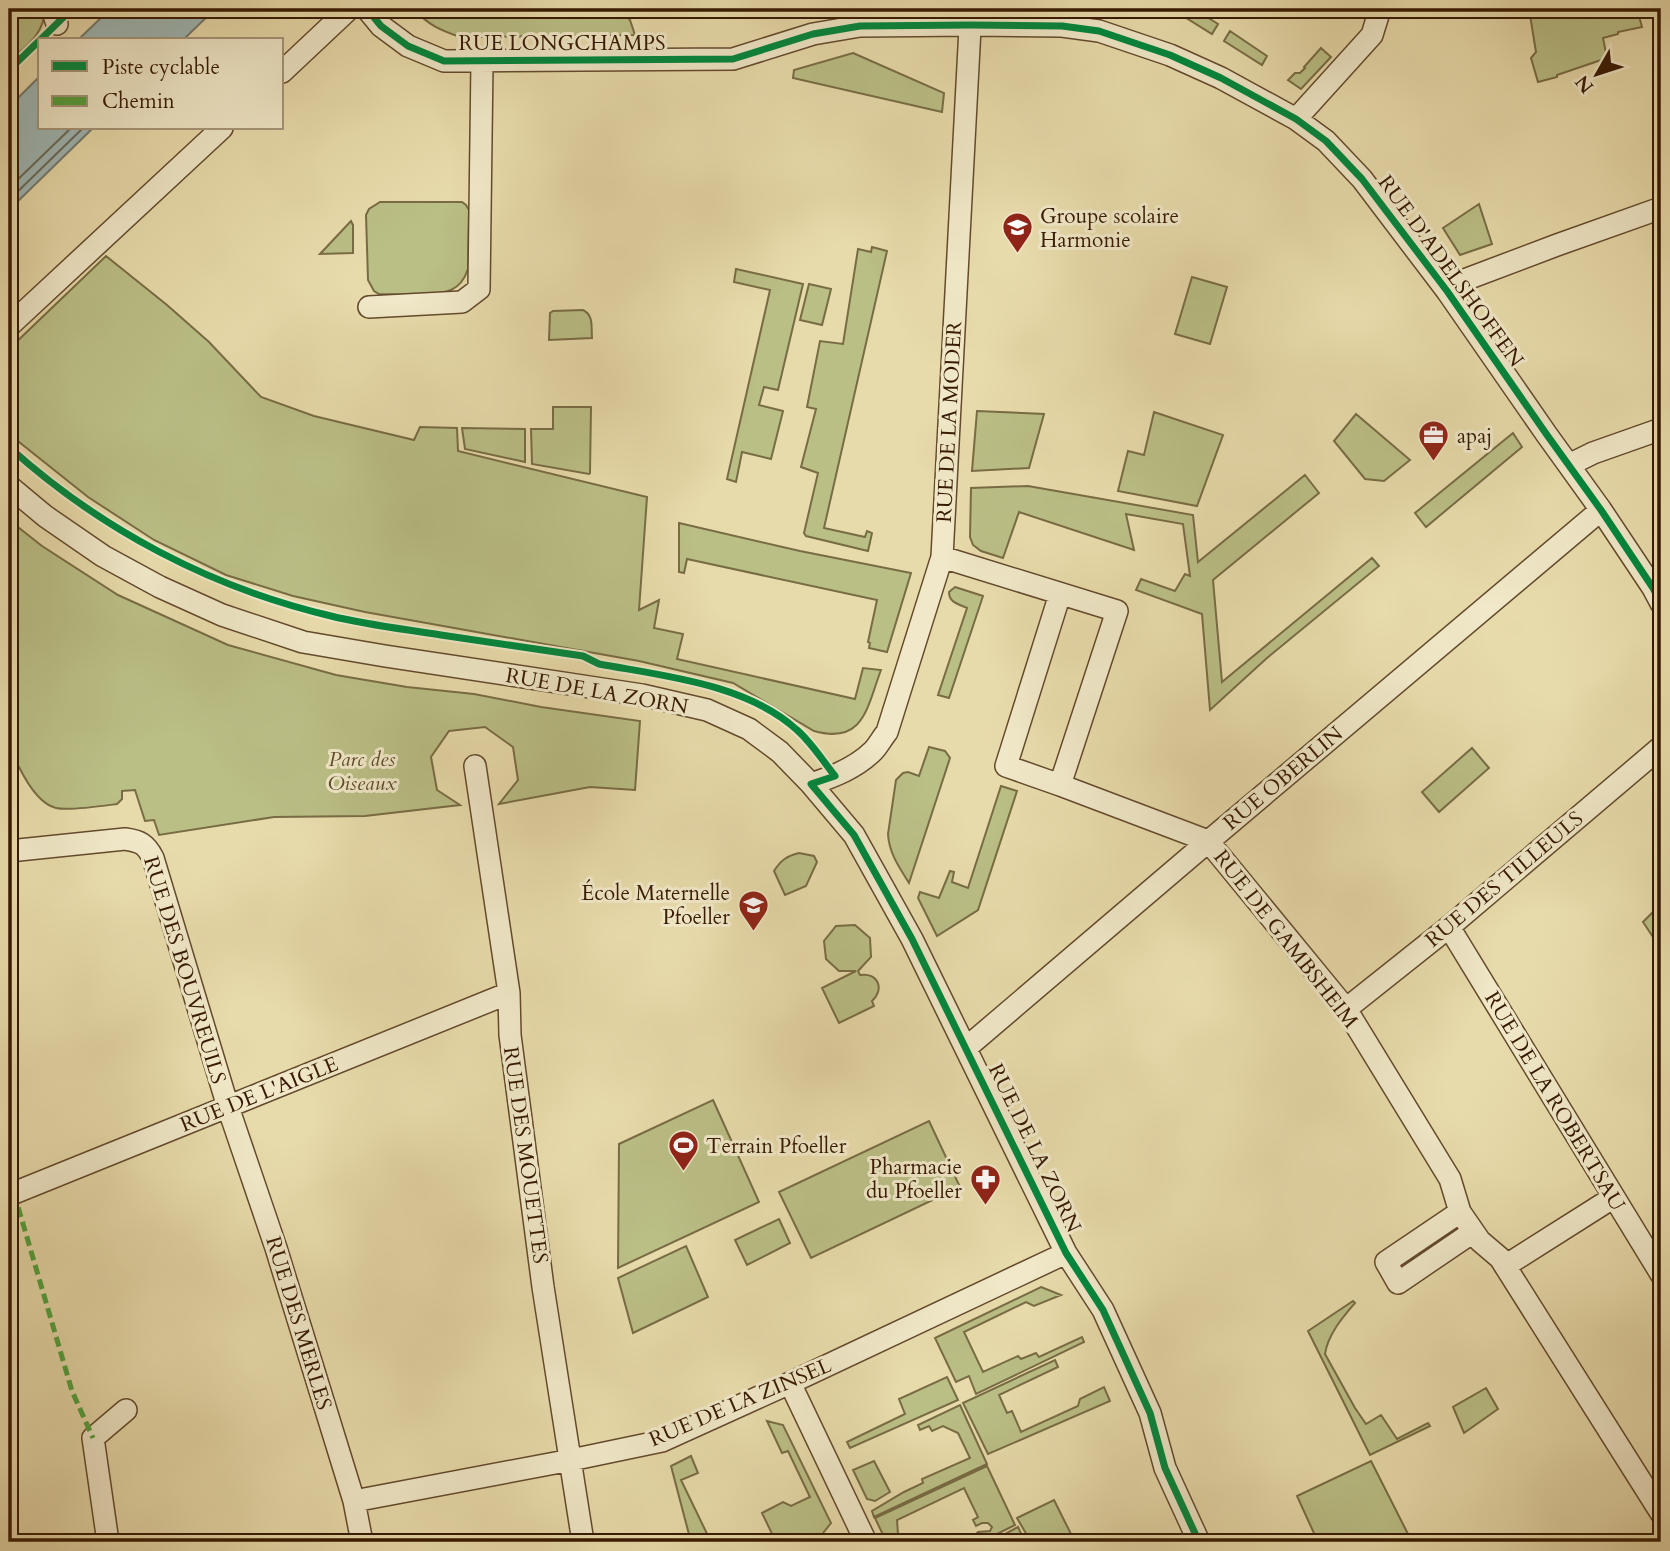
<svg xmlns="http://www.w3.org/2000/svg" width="1670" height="1551" viewBox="0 0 1670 1551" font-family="Cardo,serif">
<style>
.green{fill:#babf86;stroke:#786c44;stroke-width:2}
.water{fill:#9eb8b6;stroke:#75796e;stroke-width:2}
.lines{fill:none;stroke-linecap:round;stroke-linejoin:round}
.shore{stroke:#6a695c;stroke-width:2}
.street-casing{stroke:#634a2c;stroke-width:24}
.street{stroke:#f0e8c8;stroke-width:21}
.quiet{stroke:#53a13d;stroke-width:5;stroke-dasharray:10 5;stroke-linecap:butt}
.cycleway-casing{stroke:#f0e8c8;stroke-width:11}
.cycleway{stroke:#00873e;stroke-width:7}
.labels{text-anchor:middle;stroke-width:6;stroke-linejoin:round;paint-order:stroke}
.street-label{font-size:21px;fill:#371a02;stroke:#f0e8c8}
.poi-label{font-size:21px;fill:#371a02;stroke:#f0e8c8;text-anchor:start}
.park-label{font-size:21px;font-style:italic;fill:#5e4c2a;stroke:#f0e8c8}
</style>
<rect width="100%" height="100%" fill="#e8dbab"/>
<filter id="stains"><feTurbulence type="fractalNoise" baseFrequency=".00286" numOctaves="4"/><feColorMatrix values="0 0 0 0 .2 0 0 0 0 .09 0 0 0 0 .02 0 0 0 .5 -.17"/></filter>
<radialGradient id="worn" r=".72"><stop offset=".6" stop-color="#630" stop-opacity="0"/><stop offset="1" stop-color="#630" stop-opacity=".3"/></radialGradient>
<path class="green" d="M9 9H45C44 35 26 46 9 62Z
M414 9H620L630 20 635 35 460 37C440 30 428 25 414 9Z
M1175 9H1194L1218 24 1212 34 1175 11Z
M1529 9H1637L1642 27 1618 32V34L1603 38 1607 58 1557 75V77L1538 82 1531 58 1536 52Z
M1230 31 1267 56 1262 65 1224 41Z
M1321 48 1331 57 1301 89 1288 80 1295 73H1300L1305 68 1304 67Z
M853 53 944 93 942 112 793 78 794 70Z
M380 202H462L466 205 469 210 468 269C465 278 460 286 451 290 438 297 395 294 379 294L374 291 368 280 366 215 369 209Z
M1479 204 1492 244 1460 255 1443 228Z
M351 221 353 225V253L320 254Z
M872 247 887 251 824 528 865 537 867 531 872 533 868 551 806 536 804 533 818 473 801 467 816 409 807 407 820 341 843 344 858 249 871 252Z
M106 256 167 305 209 342 261 397 314 416 414 440 420 427 457 428 458 451 647 497 639 610 659 600 654 628 683 634 677 659 855 699 863 668 881 670C867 707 864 745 814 731L733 683 639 661 365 612 293 596 226 575 154 540 88 497 9 434V349Z
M736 269 803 284 778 390 764 387 759 405 783 411 771 459 742 452 736 482 727 479 770 290 734 282Z
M1192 277 1227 287 1210 344 1175 334Z
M809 284 831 289 822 325 800 320Z
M583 310C594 315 591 328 592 338L549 340 550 313 553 311Z
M553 407H591L590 473 589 474 532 464 531 429H553Z
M977 411 1044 414 1029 468 972 471Z
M1154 412 1223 435 1197 506 1118 491 1128 451 1144 455Z
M1356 414 1410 460 1384 481 1365 479 1334 441Z
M462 428 525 429V462L465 449Z
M1513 433 1522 447 1426 527 1415 513Z
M1305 475 1319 493 1213 580 1222 682 1372 558 1379 566 1267 658 1210 710 1202 614 1136 590 1141 579 1175 591 1185 574 1190 576 1183 524 1126 514 1134 550 1019 512 1003 558 981 551 973 545 970 537 971 488 1028 486 1193 515 1198 562Z
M9 520 42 546 118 595 228 645 336 675 407 687 474 694 541 707 640 721 635 790 590 787 499 804 518 780 513 747 485 727 449 731 431 757 437 790 460 805 365 816 274 817 159 835 154 820 145 821 135 790 122 791V799L117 804C102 806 69 811 56 808 39 804 26 781 19 767L9 772Z
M679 523 800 551 911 573 887 652 869 648 870 643 868 642 877 600 687 559 684 573 679 572Z
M955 587 983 596 949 698 938 695 967 608C959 604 949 603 949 592Z
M929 747 945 751 950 758 909 883C899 867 889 853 888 834L896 780 903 773 908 772 919 776Z
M1472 748 1489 768 1439 812 1422 792Z
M1001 786 1017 791 978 910 937 936 918 898 920 892 939 898 950 871 954 872 952 882 968 888Z
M799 853 814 856 817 862 806 886 785 895 774 871C781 860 787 856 799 853Z
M1661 904 1660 908 1661 949 1643 922Z
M855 925 870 938 871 957 858 971 860 975C878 972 885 989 872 1001L874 1006 839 1023 822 988 856 971H839L826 959 824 941 836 926Z
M713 1100 759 1202 618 1268 619 1144Z
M929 1121 960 1187 811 1258 779 1192Z
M779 1219 790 1243 747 1265 735 1240Z
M686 1246 708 1297 633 1333 618 1278Z
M1041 1287 1061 1295 1034 1306 1026 1302 964 1332 983 1372 1018 1356 1021 1359 1036 1353 1039 1357 1082 1337 1084 1342 976 1394 969 1376 956 1382 935 1338Z
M1353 1301 1355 1303C1343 1317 1328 1334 1325 1354L1355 1408 1366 1424 1381 1415 1397 1439 1428 1423 1430 1426 1370 1455 1308 1331Z
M1055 1360 1058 1367 999 1395 1007 1413 1012 1411 1021 1432 1078 1406 1080 1399 1104 1387 1110 1401 988 1454 963 1403Z
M947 1377 958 1400 850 1448 847 1442 905 1414 899 1399Z
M1486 1388 1498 1409 1464 1433 1453 1407Z
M960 1405 987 1464 874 1517 872 1511 904 1492 923 1483 922 1479 970 1458 958 1433 943 1426 932 1431 929 1426 920 1430 918 1425Z
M767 1421 783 1425 831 1523 816 1542H776L762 1513 783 1502 791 1506 810 1497 788 1451 782 1453Z
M691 1456 698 1473 681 1480 711 1542H691L671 1466Z
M874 1461 890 1492 875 1501 867 1499 853 1470Z
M1371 1461 1408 1534 1390 1542H1318L1297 1496Z
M987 1466 1015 1525 981 1542H969L978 1532 990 1531 992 1527 988 1523H982L976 1526 973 1520 978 1517 964 1488 897 1520 898 1534 885 1539 875 1518Z
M1054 1500 1075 1542H1031L1017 1518Z
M1018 1527 1025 1542H1008L1003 1535Z"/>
<path class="water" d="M110 9H215L183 40H78Z
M40 76V128H93L9 210V107Z"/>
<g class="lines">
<path class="shore" d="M9 188 71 128
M9 200 83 128"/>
<defs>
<path id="street" d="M52 9 57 24
M367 9 381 26 408 46 444 61 733 59 813 34 860 26 971 25 1062 26 1099 31 1170 55 1221 78 1296 119 1326 141 1362 179 1447 291 1547 435 1601 510 1653 588 1661 603
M282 72 349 9
M1296 119 1372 35 1380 9
M1447 291 1467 279 1557 245 1661 208
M369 307 462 302 479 289 482 62
M9 326 222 128
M1569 465 1593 453 1661 429
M9 486 45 516 103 556 160 587 222 615 303 642 385 656 642 695 707 710 749 729 780 752 811 784 854 835 912 939 1066 1253 1103 1310 1150 1413 1165 1468 1199 1542
M942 557 1117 611 1060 785
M1060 594 1006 766 1060 785 1208 841 1346 1009 1450 1179 1460 1212 1480 1241 1500 1258 1661 1513
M475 766 509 993 510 1035 543 1287 583 1542
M811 784C833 777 856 768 873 751 878 746 882 738 887 732L942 557 971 9
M9 851 125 839C140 841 146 844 153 858L228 1107 276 1248 354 1501 362 1542
M1449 927 1661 1274
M1346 1009 1449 927 1661 747
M966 1048 1197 851 1601 510
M9 1195 509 993
M1460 1212 1386 1262 1398 1283 1473 1232
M1505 1266 1614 1197
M790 1383 866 1542
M354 1501 571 1460 662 1441 790 1383 1066 1253
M108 1542 93 1438 126 1410"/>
</defs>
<use href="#street" class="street-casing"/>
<use href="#street" class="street"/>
<path class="quiet" d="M14 1193 72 1391 93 1438"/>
<defs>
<path id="cycleway" d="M367 9 381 26 408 46 444 61 733 59 813 34 860 26 971 25 1062 26 1099 31 1170 55 1221 78 1296 119 1326 141 1362 179 1447 291 1547 435 1601 510 1653 588 1661 603
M9 70 72 9
M9 447C100 529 211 588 331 616 367 625 404 629 441 635 488 642 536 649 583 656L599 664C664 676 747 684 797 730 811 742 823 761 835 776L811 784 854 835 912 939 1066 1253 1103 1310 1150 1413 1165 1468 1199 1542"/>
</defs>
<use href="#cycleway" class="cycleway-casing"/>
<use href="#cycleway" class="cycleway"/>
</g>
<defs>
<symbol id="school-pin" viewBox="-11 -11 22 30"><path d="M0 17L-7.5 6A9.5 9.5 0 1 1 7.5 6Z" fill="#8f2418" stroke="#f0e8c8"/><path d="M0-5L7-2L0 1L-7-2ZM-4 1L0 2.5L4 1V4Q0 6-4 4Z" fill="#fff"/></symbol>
<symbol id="office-pin" viewBox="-11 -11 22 30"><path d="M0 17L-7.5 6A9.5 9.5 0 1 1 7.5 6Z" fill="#8f2418" stroke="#f0e8c8"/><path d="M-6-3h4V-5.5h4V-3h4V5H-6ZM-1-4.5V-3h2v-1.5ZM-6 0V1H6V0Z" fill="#fff"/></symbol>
<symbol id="stadium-pin" viewBox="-11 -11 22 30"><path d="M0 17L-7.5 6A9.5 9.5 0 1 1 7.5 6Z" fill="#8f2418" stroke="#f0e8c8"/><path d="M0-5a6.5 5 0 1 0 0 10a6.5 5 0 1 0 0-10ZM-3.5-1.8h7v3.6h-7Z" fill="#fff"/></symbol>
<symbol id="pharmacy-pin" viewBox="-11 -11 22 30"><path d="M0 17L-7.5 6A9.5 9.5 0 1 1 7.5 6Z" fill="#8f2418" stroke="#f0e8c8"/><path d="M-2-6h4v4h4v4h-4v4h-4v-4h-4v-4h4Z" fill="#fff"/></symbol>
</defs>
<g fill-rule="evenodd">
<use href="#school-pin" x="1000" y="210" width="35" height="47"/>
<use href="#office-pin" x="1416" y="418" width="35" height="47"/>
<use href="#school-pin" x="736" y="888" width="35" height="47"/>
<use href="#stadium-pin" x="666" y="1128" width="35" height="47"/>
<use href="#pharmacy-pin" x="968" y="1162" width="35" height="47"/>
</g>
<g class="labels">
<g class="street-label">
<text x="562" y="50">RUE LONGCHAMPS</text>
<text transform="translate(1451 271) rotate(54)" y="7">RUE D'ADELSHOFFEN</text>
<text transform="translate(949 422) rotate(-87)" y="7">RUE DE LA MODER</text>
<text transform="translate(597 691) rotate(10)" y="7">RUE DE LA ZORN</text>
<text transform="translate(1283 778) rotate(-40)" y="7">RUE OBERLIN</text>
<text transform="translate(1504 879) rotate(-40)" y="7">RUE DES TILLEULS</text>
<text transform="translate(1286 939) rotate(52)" y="7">RUE DE GAMBSHEIM</text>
<text transform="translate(185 970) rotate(73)" y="7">RUE DES BOUVREUILS</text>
<text transform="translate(259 1094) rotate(-22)" y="7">RUE DE L'AIGLE</text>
<text transform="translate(1555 1101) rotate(59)" y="7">RUE DE LA ROBERTSAU</text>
<text transform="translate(1035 1148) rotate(64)" y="7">RUE DE LA ZORN</text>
<text transform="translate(526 1155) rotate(82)" y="7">RUE DES MOUETTES</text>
<text transform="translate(299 1323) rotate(73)" y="7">RUE DES MERLES</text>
<text transform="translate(740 1402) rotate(-23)" y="7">RUE DE LA ZINSEL</text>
</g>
<g class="poi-label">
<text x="1040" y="223">Groupe scolaire<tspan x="1040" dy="24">Harmonie</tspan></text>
<text x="1457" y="443">apaj</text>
<text x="730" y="900" text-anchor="end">École Maternelle<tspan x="730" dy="24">Pfoeller</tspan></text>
<text x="706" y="1153">Terrain Pfoeller</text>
<text x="962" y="1174" text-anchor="end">Pharmacie<tspan x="962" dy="24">du Pfoeller</tspan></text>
</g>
<g class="park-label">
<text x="362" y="766">Parc des<tspan x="362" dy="24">Oiseaux</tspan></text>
</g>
</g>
<rect width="1670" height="1551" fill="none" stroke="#e8dbab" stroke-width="35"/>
<rect x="10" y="10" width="1649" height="1530" fill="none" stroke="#371a02" stroke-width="3.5"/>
<rect x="18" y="18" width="1635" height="1516" fill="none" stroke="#371a02" stroke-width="2"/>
<rect x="38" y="38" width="245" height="91" fill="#f0e8c8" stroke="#a69679" stroke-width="2"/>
<rect x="52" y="61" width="35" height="10" fill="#00873e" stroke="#a69679" stroke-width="2"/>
<text x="102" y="74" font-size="21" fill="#371a02">Piste cyclable</text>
<rect x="52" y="96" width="35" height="10" fill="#53a13d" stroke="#a69679" stroke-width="2"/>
<text x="102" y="108" font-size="21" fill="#371a02">Chemin</text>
<g transform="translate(1597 74) rotate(231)" stroke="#f0e8c8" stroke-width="5" paint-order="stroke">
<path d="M0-5L12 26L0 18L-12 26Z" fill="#371a02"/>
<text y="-10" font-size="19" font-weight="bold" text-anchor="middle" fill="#371a02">N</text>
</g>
<rect width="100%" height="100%" filter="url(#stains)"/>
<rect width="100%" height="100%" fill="url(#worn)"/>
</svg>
